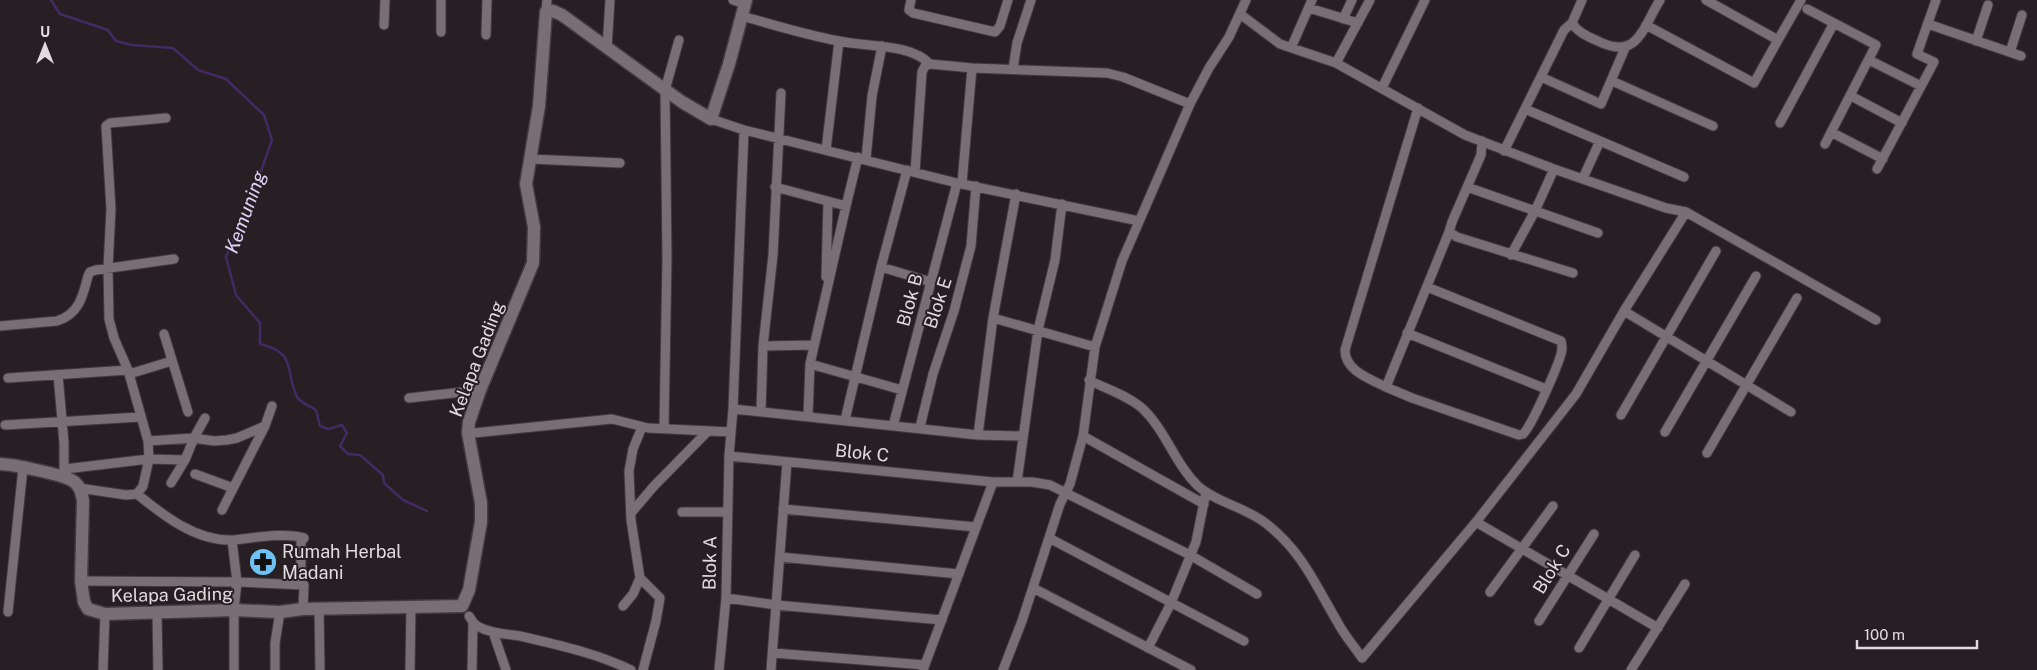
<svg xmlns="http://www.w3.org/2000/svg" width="2037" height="670" viewBox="0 0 2037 670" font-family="'Public Sans',sans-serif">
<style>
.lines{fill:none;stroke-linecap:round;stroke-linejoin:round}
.stream{stroke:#432a64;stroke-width:2.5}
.street-casing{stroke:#423b3f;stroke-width:11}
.secondary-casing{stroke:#423b3f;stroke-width:15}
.street{stroke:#796e73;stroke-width:9}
.secondary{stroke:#796e73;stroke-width:12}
.labels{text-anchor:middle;stroke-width:4;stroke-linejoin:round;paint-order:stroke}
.street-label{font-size:18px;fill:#e1dbdd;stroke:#271f23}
.poi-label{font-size:18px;fill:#e1dbdd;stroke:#271f23;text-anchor:start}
.water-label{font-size:19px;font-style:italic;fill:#e0d3f8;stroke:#271f23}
</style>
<rect width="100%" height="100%" fill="#271f23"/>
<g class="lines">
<path class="stream" d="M51 0 60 14 108 30 116 41 132 45 173 48 198 70 226 79 264 115 272 140 256 185 226 257 236 295 260 323V344C298 353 284 370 297 397 300 402 311 407 316 410L320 426 328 429 342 425 347 433 340 446 348 454 360 455 383 475 384 483 403 500 427 511"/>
<defs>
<path id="street" d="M441 0V32
M733 0 745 4
M911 0 909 10 913 13 995 32 1000 26 1008 0
M1706 0 1778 40 1801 0
M1309 8 1358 23
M1807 9 1876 45 1825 144
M546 12 547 0
M1240 14 1280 44 1336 63 1465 135 1554 169 1666 208 1686 212
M742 16C774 25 806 35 839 41 865 47 910 43 930 64
M1343 19 1352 0
M1572 23C1578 33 1589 37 1600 42 1638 60 1643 27 1660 0
M1928 24 2021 56
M384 25 385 0
M1646 25 1754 83 1778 40
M486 35 487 0
M1976 41 1988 5
M607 48 610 0
M1291 48 1312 0
M2010 52 2022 15
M1869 60 1921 86
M1336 63 1370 0
M1013 69 1017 43 1031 0
M1541 77 1601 104 1625 48
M1612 81 1713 126
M1382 88 1425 0
M1851 96 1902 123
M1525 109 1600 141 1583 178
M711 119 744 130 957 183 1139 221
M1780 123 1834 23
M1831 132 1883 159
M1600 141 1684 177
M826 150 839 41
M1504 151 1564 30 1572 23 1582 0
M530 159 620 163
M866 159 872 96 882 46
M1877 169 1934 62 1917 54 1936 0
M915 172 922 72 925 66 930 64 972 68 1107 73 1123 77 1190 104
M962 183 972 68
M775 187 846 206
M1467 187 1598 233
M1449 232 1457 237 1573 273
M1511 255 1535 211 1554 169
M881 267 931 282
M826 277 828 202
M1427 287 1561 341C1562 344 1562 347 1562 349 1561 361 1531 427 1523 434L1519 435 1412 398 1386 387 1449 232 1452 222 1481 155 1482 141
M1624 311 1791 412
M993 318 1095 347
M0 326 57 321C79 314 83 296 88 276L90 272 96 270 174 259
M1407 333 1546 389
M164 334 188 412
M763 346 814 345
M810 364 902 390
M129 374 172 361
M58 375 64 443V475
M8 378 128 370
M1089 380C1106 389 1129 396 1143 409 1166 431 1175 464 1198 486 1217 503 1248 508 1268 525 1303 553 1316 586 1338 623 1344 635 1354 646 1362 658L1476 522 1576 394 1624 311 1686 212 1876 320
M1386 387C1370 379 1345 371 1345 350L1418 108
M409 398 480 390
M733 409 978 435 1023 436
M761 411 763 346 773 255 781 93
M1621 415 1716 251
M808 416 810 364 846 206 858 157
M845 420 881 267 907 170
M5 425 140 417
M893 426 957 183
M642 427 633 449 629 471 631 520 640 578 660 598 656 621 643 670
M920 427 933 374 954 311 971 246 976 186
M664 428 667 258 665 90 679 40
M1665 432 1756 276
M474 433 612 419 648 428 731 432
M978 435 993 318 1016 194
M1083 436 1204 504
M148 441 194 438 214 441 227 440 237 438 265 426 272 406
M1707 453 1797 298
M729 456 993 482H1032L1050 485 1190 555 1257 594
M65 469 149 459 185 460 194 438 205 418
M195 474 233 488
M1017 482 1038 330 1055 260 1062 204
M171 483 185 460
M79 488 126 495 137 494 143 486 149 459 148 441 128 370 114 338 109 319 108 268 111 209 106 126 110 123 166 118
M137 494C164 516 197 542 234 540 252 538 287 532 304 538L301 542V581L304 585 303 609
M783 509 976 527
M222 510 265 426
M682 512H727
M631 513 654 486 708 431
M1476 522 1658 628
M1049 538 1244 641
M232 540 237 582 234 610V670
M780 557 959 574
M81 581 237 582 304 585
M1033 588 1191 670
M1490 592 1553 506
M726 598 776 605 942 620
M623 606 633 594 640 578
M319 609 320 670
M8 612 23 468
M157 613 158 670
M469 616C472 621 474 625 479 627 492 634 507 634 520 636 558 645 596 653 631 670
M1539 621 1594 534
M493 632 506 670
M1148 648 1171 603 1196 542 1206 492
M1579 648 1635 555
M773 653 925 665
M103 670 105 614
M275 670V643L280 612
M410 670 411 606
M472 670 473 623
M719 670 726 598 729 456 733 409 744 130
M771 670 787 462
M923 670 993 482
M1003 670 1022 621 1060 504 1070 484 1083 436 1095 347 1122 261 1190 104 1209 68 1229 37 1246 0
M1631 670 1685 584"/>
<path id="secondary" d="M0 464C12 464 64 475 73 481 80 485 82 494 83 501L81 581 84 602 88 609 105 614 234 610 280 612 303 609 462 606 469 590 481 522V503L468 433 469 422 480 390 533 263 534 227 526 184 539 106 546 12 553 11 562 15 682 102 711 119 729 64 746 0"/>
</defs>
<use href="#street" class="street-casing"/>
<use href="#secondary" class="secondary-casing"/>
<use href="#street" class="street"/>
<use href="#secondary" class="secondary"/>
</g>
<defs>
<symbol id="pharmacy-disc" viewBox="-11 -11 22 22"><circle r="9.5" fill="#6dc2f3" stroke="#271f23"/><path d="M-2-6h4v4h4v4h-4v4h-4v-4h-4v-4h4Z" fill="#111"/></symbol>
</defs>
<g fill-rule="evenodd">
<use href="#pharmacy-disc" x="247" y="546" width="32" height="32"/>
</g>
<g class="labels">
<g class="street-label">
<text transform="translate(910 300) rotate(-75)" y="6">Blok B</text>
<text transform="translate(938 303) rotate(-72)" y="6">Blok E</text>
<text transform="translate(477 359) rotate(-69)" y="6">Kelapa Gading</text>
<text transform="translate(862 453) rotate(6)" y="6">Blok C</text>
<text transform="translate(710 563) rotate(-89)" y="6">Blok A</text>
<text transform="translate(1552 569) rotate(-58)" y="6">Blok C</text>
<text transform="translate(172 595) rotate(-1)" y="6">Kelapa Gading</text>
</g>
<g class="poi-label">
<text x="282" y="558">Rumah Herbal<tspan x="282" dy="21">Madani</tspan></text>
</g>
<g class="water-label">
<text transform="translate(245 212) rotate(-70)" y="7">Kemuning</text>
</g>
</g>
<g transform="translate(45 45)" stroke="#271f23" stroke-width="4" paint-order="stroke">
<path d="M0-4L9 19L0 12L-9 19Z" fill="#e1dbdd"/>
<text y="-8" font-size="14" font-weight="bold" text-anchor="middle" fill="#e1dbdd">U</text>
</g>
<path d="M1857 640v8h120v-8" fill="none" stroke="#e1dbdd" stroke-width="2.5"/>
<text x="1864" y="640" font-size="15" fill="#e1dbdd" stroke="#271f23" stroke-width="4" paint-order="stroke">100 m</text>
</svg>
